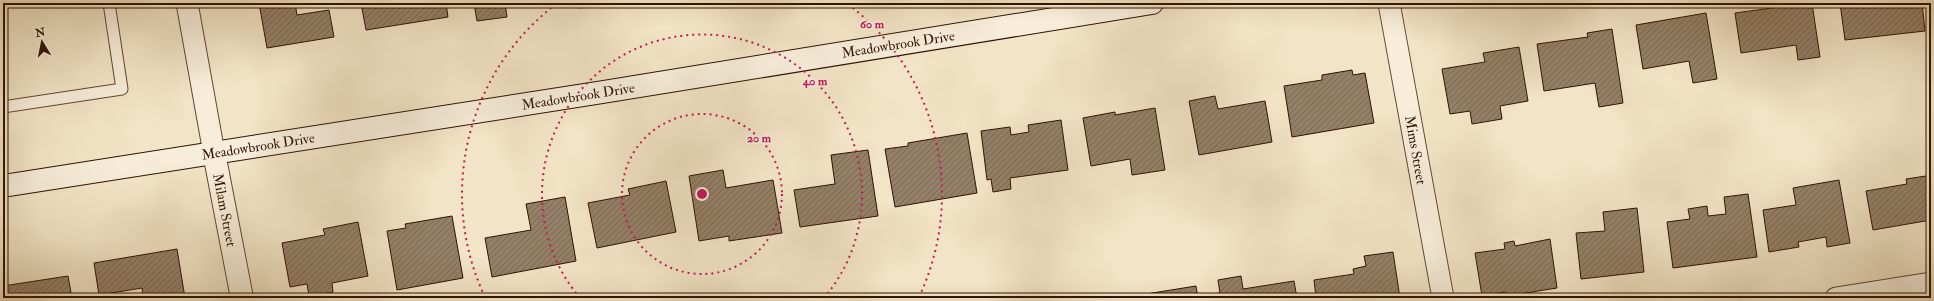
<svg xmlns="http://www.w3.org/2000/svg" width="1934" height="301" viewBox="0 0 1934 301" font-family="'IM FELL Double Pica',serif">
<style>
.building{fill:url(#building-hatch);stroke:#2f1302}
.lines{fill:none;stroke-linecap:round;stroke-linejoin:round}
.service-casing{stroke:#604733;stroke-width:13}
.minor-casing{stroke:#604733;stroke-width:23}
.tertiary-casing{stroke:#604733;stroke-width:24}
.secondary-casing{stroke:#2f1302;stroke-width:24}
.service{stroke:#f7edda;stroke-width:11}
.minor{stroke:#f7edda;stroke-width:21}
.tertiary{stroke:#f7edda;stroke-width:22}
.secondary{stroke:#f7edda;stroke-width:22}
.ring{fill:none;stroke:#c2185b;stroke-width:2;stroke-dasharray:2 4}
.labels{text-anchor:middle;stroke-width:3.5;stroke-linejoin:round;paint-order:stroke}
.street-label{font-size:14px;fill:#2f1302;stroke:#f7edda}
.centre{fill:#c2185b;stroke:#f7edda;stroke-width:2}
.ring-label{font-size:12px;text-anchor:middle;font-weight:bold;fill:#c2185b;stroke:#f7edda;stroke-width:3.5;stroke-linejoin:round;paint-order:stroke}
</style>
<defs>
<pattern id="building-hatch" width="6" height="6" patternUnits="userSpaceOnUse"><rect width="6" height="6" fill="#948068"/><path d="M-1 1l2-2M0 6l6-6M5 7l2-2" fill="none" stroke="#796853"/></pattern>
</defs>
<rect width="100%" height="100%" fill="#f2e4c6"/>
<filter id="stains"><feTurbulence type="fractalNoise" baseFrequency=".005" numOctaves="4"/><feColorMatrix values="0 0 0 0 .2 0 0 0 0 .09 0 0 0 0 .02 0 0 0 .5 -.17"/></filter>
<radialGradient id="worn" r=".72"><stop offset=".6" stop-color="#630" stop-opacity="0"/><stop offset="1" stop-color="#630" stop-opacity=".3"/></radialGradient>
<path class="building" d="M259 3H295L297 15 329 10 334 37 267 48Z
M361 3H446L448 17 366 30Z
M474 3H505L507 17 477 21Z
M579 3H609L580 8Z
M1787 3H1812L1820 57 1798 60 1796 45 1741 53 1735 13 1787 6Z
M1840 3H1922L1925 31 1845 40Z
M1706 13 1717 79 1693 83 1689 61 1643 69 1636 25Z
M1612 29 1623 103 1599 107 1595 83 1544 91 1537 44 1588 37 1587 33Z
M1519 47 1528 101 1500 106 1502 119 1472 124 1470 111 1450 114 1442 69 1485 62 1483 53Z
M1352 70 1353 75 1365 73 1374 123 1292 137 1284 86 1322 80V75Z
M1215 96 1218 109 1265 101 1272 142 1199 155 1189 101Z
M1155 108 1165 170 1132 175 1130 159 1091 166 1083 118 1115 112V115Z
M1061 120 1068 170 1010 178 1011 189 993 192 991 179 987 180 981 131 1010 127 1011 135 1029 132 1028 125Z
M967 133 977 193 895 207 885 149 908 146V143Z
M868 150 878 216 800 227 794 190 835 184 831 155Z
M723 170 726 188 773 180 782 233 729 241V236L699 241 689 176Z
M1926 176 1927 181 1931 180V220L1873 230 1866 191 1907 184 1906 179Z
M1839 180 1850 243 1827 247 1826 237 1798 242 1799 247 1769 252 1763 210 1796 205 1793 188Z
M666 181 676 232 597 248 588 203 630 195 628 189Z
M1748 194 1757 257 1673 268 1667 222 1690 219 1688 209 1707 206 1708 216 1726 214 1724 197Z
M565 197 576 261 492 277 485 238 531 230 526 204Z
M1637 208 1644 272 1581 279 1576 233 1605 231 1603 212Z
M452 216 463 278 397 290 387 231 406 228 405 224Z
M358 222 368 276 332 283 333 292 309 296 307 284 290 287 282 243 325 235 323 229Z
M1550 239 1557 288 1507 296 1506 292 1482 296 1475 253 1505 249 1504 243 1514 241 1515 246Z
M177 249 185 298H143L142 288 99 295 94 263Z
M1393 252 1400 298H1316L1314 280 1354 274 1353 269 1366 266 1364 256Z
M68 276 72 298H3V286Z
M1241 276 1243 289 1294 281 1297 298H1213L1212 294 1220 293 1218 280Z
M1196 286 1198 298H1121Z"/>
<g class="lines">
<defs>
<path id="service" d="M3 107 122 89 109 3"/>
<path id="minor" d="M187 3 214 153
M1389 3 1443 298
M1836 298 1931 283"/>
<path id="tertiary" d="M214 153 242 298"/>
<path id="secondary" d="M3 186 603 92 1152 3"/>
</defs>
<use href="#service" class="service-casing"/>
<use href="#minor" class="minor-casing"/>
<use href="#tertiary" class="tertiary-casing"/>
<use href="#secondary" class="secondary-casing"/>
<use href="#service" class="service"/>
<use href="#minor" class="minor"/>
<use href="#tertiary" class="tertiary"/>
<use href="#secondary" class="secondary"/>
</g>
<g class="ring">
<circle cx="702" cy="194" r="80"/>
<path d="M580 298A160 160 0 1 1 824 298"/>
<path d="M485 297A240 240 0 0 1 556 4M848 4A240 240 0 0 1 919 297"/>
</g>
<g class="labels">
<g class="street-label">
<text transform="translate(898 44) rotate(-9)" y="5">Meadowbrook Drive</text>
<text transform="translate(578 96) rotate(-9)" y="5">Meadowbrook Drive</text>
<text transform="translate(258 146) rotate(-9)" y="5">Meadowbrook Drive</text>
<text transform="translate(1416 150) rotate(80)" y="5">Mims Street</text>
<text transform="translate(225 210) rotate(79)" y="5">Milam Street</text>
</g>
</g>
<circle cx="702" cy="194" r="6" class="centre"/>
<g class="ring-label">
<text x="872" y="28">60 m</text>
<text x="815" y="85">40 m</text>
<text x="759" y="142">20 m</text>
</g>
<rect width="1934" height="301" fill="none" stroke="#f2e4c6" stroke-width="16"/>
<rect x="4" y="4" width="1926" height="293" fill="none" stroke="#2f1302" stroke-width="2"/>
<rect x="8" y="8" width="1918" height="285" fill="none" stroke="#2f1302"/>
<g transform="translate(42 42) rotate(350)" stroke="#f7edda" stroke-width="3" paint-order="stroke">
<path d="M0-3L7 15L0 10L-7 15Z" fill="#2f1302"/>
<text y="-6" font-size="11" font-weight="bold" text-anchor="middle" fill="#2f1302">N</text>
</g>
<rect width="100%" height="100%" filter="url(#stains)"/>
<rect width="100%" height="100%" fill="url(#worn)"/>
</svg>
